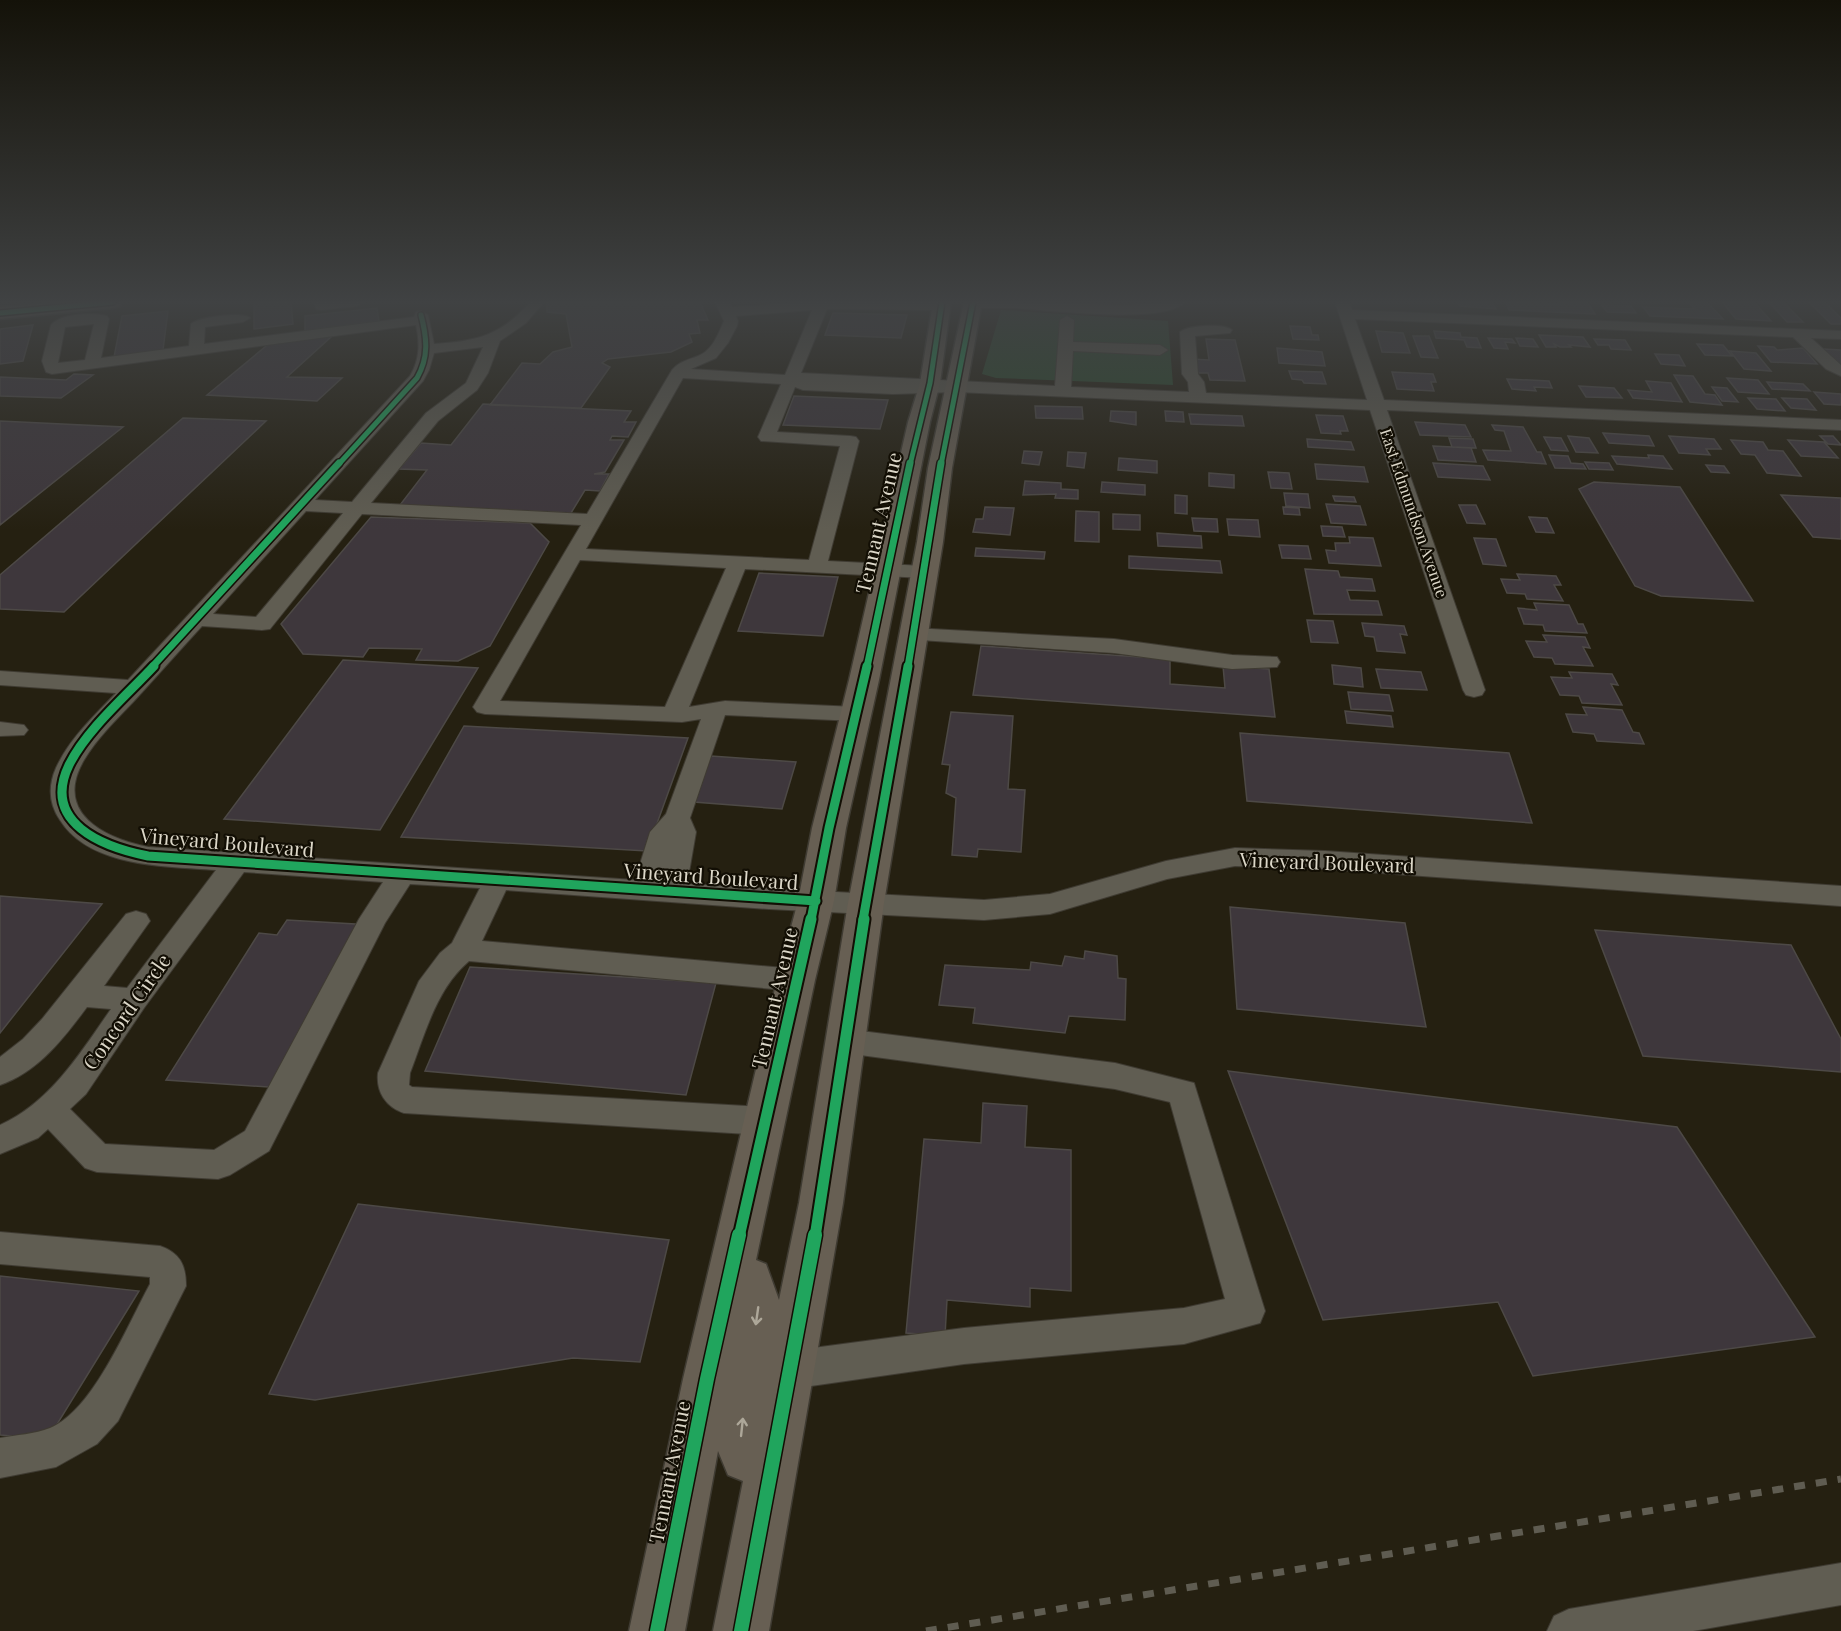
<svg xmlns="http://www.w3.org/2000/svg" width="1841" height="1631" viewBox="0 0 1841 1631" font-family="'Playfair Display',serif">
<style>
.green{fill:#2b4b2d}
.building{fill:#3e373c;stroke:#4d4946;stroke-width:1.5}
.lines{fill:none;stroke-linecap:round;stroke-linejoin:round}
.minor-casing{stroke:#3f3b32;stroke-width:2}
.major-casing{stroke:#3f3b32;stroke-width:3}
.minor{fill:#605d52;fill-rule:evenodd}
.major{fill:#675f53;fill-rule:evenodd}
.rail{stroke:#5f5c51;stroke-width:7;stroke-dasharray:11 11;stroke-linecap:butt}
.cycleway-far4-casing{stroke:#120e04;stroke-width:8}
.cycleway-far3-casing{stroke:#120e04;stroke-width:10}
.cycleway-far2-casing{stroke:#120e04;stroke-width:13}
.cycleway-far1-casing{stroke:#120e04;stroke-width:15}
.cycleway-casing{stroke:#120e04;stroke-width:17}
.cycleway-far4{stroke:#20a55d;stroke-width:5}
.cycleway-far3{stroke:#20a55d;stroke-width:7}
.cycleway-far2{stroke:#20a55d;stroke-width:9}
.cycleway-far1{stroke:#20a55d;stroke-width:11}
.cycleway{stroke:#20a55d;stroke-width:14}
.oneway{stroke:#ada799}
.labels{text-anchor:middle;stroke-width:4.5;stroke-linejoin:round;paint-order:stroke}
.far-street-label{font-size:16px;fill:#dcd7c8;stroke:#120e04}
.street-label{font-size:20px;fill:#dcd7c8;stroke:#120e04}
</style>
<rect width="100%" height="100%" fill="#252011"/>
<path class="green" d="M1001 310 1168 321 1173 385 996 378 982 374Z"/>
<path class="building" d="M291 302 293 324 254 329V303Z
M547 302H700L708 320H697L700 333 689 334 692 342 671 352 608 359 602 363 610 367 581 408 490 405 522 363 540 364 553 352 572 347 566 314 547 312Z
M1458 302H1492L1496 309 1460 306Z
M1505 302 1559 304 1557 302H1587L1595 314 1509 310Z
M1688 302H1707L1723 319 1650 316 1643 307 1695 309Z
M1722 302H1754L1771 321 1736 319Z
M1769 302 1784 303 1803 322H1787Z
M1809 302H1825L1841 318V324H1831Z
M1602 305 1631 306 1636 313 1607 312Z
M377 308 379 321 305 331V316Z
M168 311 163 350 114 357 122 316Z
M833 313 907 315 901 338 825 335Z
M33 325 23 361 0 364V329Z
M1290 326 1310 327 1312 335H1318L1319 340 1293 339Z
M1376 331 1403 333 1410 353 1382 352Z
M1434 331 1460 333 1461 337 1477 338 1481 348 1467 347 1464 340 1436 338Z
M316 335 331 337 287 377 342 378 317 401 207 395 271 342Z
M1539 335 1583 337 1590 347 1569 345 1571 347H1560L1554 344 1556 347H1546Z
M1413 336H1429L1438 358 1421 357Z
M1488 338 1512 339 1515 343 1505 342 1508 349 1494 348Z
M1516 338 1533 339 1538 347 1520 346Z
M1206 339 1235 340 1245 381 1210 380 1208 373H1194L1192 359 1209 360Z
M1594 339 1625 340 1631 350 1611 349 1609 345H1598Z
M1697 344 1723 345 1732 356 1705 355Z
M1758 346 1774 347 1777 350 1803 348 1817 364 1771 362Z
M1277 348 1322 352 1325 366 1279 363Z
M1823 349 1841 350V368Z
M1730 351 1756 353 1771 371 1744 369Z
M1655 354 1679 355 1685 366 1661 364Z
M1289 371 1322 372 1326 384 1304 383 1302 380 1292 379Z
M1392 372 1433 374 1436 382H1431L1434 391 1397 389Z
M74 374 93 375 61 398 0 396V377L66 380Z
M1674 375 1693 376 1705 394 1715 395 1722 405 1690 402Z
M1727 378 1758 380 1769 394 1738 392Z
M1507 379 1549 381 1552 388 1534 387 1536 391 1512 389Z
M1646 381 1671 383 1682 402 1633 398 1628 390 1652 392Z
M1767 382 1803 384 1810 391 1772 389Z
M1579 386 1614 388 1622 398 1586 397Z
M1712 387 1727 388 1738 402 1722 401Z
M1814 392 1841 394V405L1824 404Z
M794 396 888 400 880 429 783 425Z
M1748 398 1776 399 1785 411 1757 409Z
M1782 398 1807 399 1816 410 1791 408Z
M483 404 631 411 624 422H636L628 437 612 436 610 440H624L605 472 594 474H609L600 491 585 490 571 513 400 505 427 470 399 469 421 443 451 445Z
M1035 406 1082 407 1083 419 1036 418Z
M1111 411 1136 412V425L1110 421Z
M1165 411 1183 412 1184 422 1166 421Z
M1189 414 1242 416 1244 426 1191 424Z
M1316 415 1343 416 1348 431H1340L1341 434 1321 433Z
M183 418 266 421 64 612 0 609V575Z
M0 421 123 427 0 525Z
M1415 422 1465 425 1471 437 1420 435Z
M1492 425 1523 427 1537 452H1541L1546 464 1488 460 1483 450 1511 451 1504 431 1495 430Z
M1603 433 1649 436 1654 446 1609 443Z
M1568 436 1589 438 1598 453 1576 452Z
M1669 436 1714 439 1721 449H1706L1710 455 1679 453Z
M1820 436H1833L1841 445 1828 444Z
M1544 437 1561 438 1568 451 1551 450Z
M1449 438 1473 439 1476 448 1452 447Z
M1307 439 1351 442 1354 450 1308 447Z
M1731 440 1763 442 1768 450 1783 451 1801 476 1767 473 1755 455 1741 454Z
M1788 440 1824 442 1838 458 1801 456Z
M1433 446 1471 448 1476 462 1438 460Z
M1024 451 1042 452 1039 465 1022 463Z
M1068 452 1086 453 1084 468 1067 466Z
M1549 455 1568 456 1571 463 1583 464 1586 469 1555 468Z
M1648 455 1663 456 1672 469 1617 464 1612 456 1649 458Z
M1119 458 1157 461V473L1118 470Z
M1585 462 1609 463 1613 470 1589 469Z
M1433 463 1483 466 1490 480 1438 477Z
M1315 464 1364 467 1368 482 1317 479Z
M1706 465 1724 466 1729 473 1711 472Z
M1268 472 1289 473 1292 489 1271 488Z
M1209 473 1234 475V488L1209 486Z
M1025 481 1061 483V489L1078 490V499L1055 498 1056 494 1023 495Z
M1102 482 1145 485V495L1101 492Z
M1594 482 1680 487 1753 601 1661 596 1635 586 1579 489Z
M1284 493 1308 494 1310 508 1286 506Z
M1175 495 1187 496V514L1175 513Z
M1781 495 1841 498V539L1813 537Z
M1333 496 1354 497 1356 502 1335 501Z
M1326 504 1360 506 1366 525 1331 523Z
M1459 505H1476L1485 524 1467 523Z
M985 507 1014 508 1010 535 973 532 976 519H983Z
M1283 507 1299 508 1300 515 1284 514Z
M1076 511 1099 512V542L1075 541Z
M1113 514 1140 515V530L1113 529Z
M371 517 530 523 549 542 490 646 458 661 416 660 422 649 369 648 363 657 303 654 281 624Z
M1529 517 1547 518 1554 533 1536 532Z
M1192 518 1217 519 1218 532 1194 531Z
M1227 519 1258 520 1260 537 1229 535Z
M1321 526 1342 527 1345 537 1323 536Z
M1157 533 1201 536 1202 548 1158 546Z
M1349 537 1373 538 1381 566 1329 563 1326 550 1336 551 1335 543H1350Z
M1474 538 1496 539 1506 566 1483 564Z
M1279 545 1308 546 1311 559 1282 558Z
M976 548 1045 552 1044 559 975 556Z
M1129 556 1220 561 1222 573 1129 568Z
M1305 569 1338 571 1340 577 1372 579 1375 591 1347 590 1350 600 1378 601 1382 615 1314 614Z
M759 573 838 577 823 636 738 631Z
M1517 574 1556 576 1561 585H1554L1563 601 1527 599 1525 594 1507 593 1501 579 1520 580Z
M1534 603 1569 605 1578 624H1583L1587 633 1545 631 1543 625 1524 624 1518 608 1537 610Z
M1307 620 1333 621 1338 643 1311 642Z
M1362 623 1404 626 1407 635 1400 634 1405 653 1377 651 1374 637 1365 636Z
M1543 635 1585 637 1590 648 1583 647 1593 666 1555 664 1552 658 1534 657 1526 641 1547 642Z
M981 646 1170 659V684L1225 688 1223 666 1269 669 1275 717 973 695Z
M343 660 478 668 380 830 224 819Z
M1332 665 1361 668 1363 687 1334 684Z
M1376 669 1421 672 1427 690 1381 688Z
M1569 672 1612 674 1618 685 1611 684 1622 705 1582 703 1579 696 1560 695 1551 677 1572 678Z
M1348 692 1389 695 1393 711 1351 709Z
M1583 707 1622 710 1633 732 1639 733 1644 744 1597 741 1594 734 1573 732 1566 714 1587 715Z
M1345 711 1391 716 1393 727 1347 723Z
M951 712 1013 716 1008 789 1025 790 1021 852 978 849 977 857 952 855 956 798 946 793 950 765 942 764Z
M464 726 688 738 647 851 401 837Z
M1240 733 1509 753 1532 823 1247 801Z
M711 756 796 762 782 809 694 802Z
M0 896 102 904 0 1033Z
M1230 907 1405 923 1426 1027 1237 1009Z
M287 920 372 925 283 1088 166 1080 259 933 277 935Z
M1595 930 1791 945 1841 1039V1072L1643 1056Z
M1085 951 1117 956 1118 978 1126 979 1125 1020 1069 1016 1065 1033 973 1023 975 1008 939 1005 945 965 1030 970 1031 962 1062 966 1065 956 1084 959Z
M470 967 716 983 686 1095 425 1071Z
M1228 1071 1677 1127 1815 1337 1533 1376 1498 1302 1323 1320Z
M983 1103 1027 1106 1025 1147 1071 1150V1291L1030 1288V1307L947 1300 945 1336 906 1333 924 1139 981 1143Z
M358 1204 669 1240 640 1362 573 1358 315 1400 269 1394Z
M0 1276 139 1291 48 1439 0 1435Z"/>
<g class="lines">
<defs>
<path id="minor" d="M314 302H364L357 306 321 310 316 309Z
M530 302H544L526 323 500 341 488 373 477 390 438 421 371 503 587 514 672 370C680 361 688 360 698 356 713 350 718 334 724 321L715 302H729L732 307 804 302H941L948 306 941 310 827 309 801 373 1055 386 1060 320 1067 316 1074 320 1073 342 1160 345 1168 350 1160 355 1073 351 1071 387 1189 392 1188 382 1182 374 1180 332C1187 325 1225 323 1232 330L1230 333 1195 336 1198 374 1204 382 1206 393 1367 400 1335 302H1349L1352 310 1841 331V339L1811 338 1841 365V376L1826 369 1793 337 1355 319 1384 400 1841 420V430L1387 410 1485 690 1482 695 1474 697 1466 695 1463 690 1370 410 957 392 893 394 803 390 795 387 777 432 850 436 856 437 859 441 828 561 924 566 931 568 934 572 931 576 924 578 745 569 689 707 725 701 856 707 864 709 868 714 864 719 856 721 725 715 690 818 696 832 687 884 984 900 1050 894 1166 861 1235 848 1325 851 1841 886V906L1325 869 1235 866 1167 879 1050 914 984 920 769 909 506 890 482 941 796 969 806 972 811 980 806 988 796 991 469 961C436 989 425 1034 410 1073L409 1085 412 1087 766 1107 777 1111 782 1121 777 1131 766 1135 404 1113C386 1107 376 1092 378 1073L419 981 440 953 452 943 480 888 410 884 385 923 269 1151 230 1175 218 1179 97 1172 85 1168 48 1129 38 1138 0 1154V1125C50 1103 81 1052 111 1009L87 1007C64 1038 38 1072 0 1085V1057L23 1039 42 1019 126 914 136 911 146 914 150 921 104 986 127 988 216 870C167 866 90 868 60 820 49 804 48 786 56 768 69 739 95 715 116 693L0 685V671L128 680 410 376C420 359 420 343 416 325L52 374 46 372 42 361 51 325C61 313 93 312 107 316L109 319 101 358 189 346 191 324C197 317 244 311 250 318L243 322 205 327 204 344 414 317 416 312 421 311 428 315 434 344C476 341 501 336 530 302ZM812 310 785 375 691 369 716 358 728 343 737 326 738 321 736 316ZM94 324 85 360 58 363 65 327ZM483 347 466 383 426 413 352 502 315 500 423 381 429 370 434 353ZM683 378 781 384 758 437 761 441 840 446 809 560 586 549ZM306 511 343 513 256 617 213 614ZM362 514 581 525 473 707 477 712 485 714 682 722 701 719 666 814 650 832 635 880 148 847C104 838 53 813 84 760 97 738 117 719 134 701 157 676 179 651 202 626L262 630 270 629ZM580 560 726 568 665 707 500 701ZM244 872 383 882 359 919 245 1131 214 1150 105 1144 70 1109 86 1094 144 1008Z
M967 302 1126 305 1185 302C1165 325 1047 310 1015 308 1001 308 987 308 973 308L968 307Z
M913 628 1114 639 1232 655 1277 657 1280 662 1277 667 1232 669 1114 653 905 639 902 634 905 629Z
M0 722 24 725 28 730 24 735 0 736Z
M845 1029 1115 1063 1194 1083 1265 1311 1260 1323 1184 1344 964 1364 790 1389 777 1383 771 1370 777 1357 790 1351 964 1328 1184 1308 1225 1299 1170 1102 1115 1089 845 1053 834 1050 830 1041 834 1032Z
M0 1232 160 1246C180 1253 186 1265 186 1286L118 1421 97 1444 56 1467 0 1478V1438C16 1435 35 1434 50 1428 93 1411 128 1324 150 1284V1277L0 1264Z
M1841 1563V1605L1693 1631H1547L1554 1616 1569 1609Z"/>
<path id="major" d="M67 302H122L120 306 113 308 0 319V307Z
M933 302H951L940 383 930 422 879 680 846 828 834 901 815 980 756 1260 766 1264 779 1300 799 1203 848 903 917 542 928 468 964 302H982L952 468 943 542 884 903 843 1203 769 1631H713L743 1481 728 1475 718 1451 685 1631H629L683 1379 777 980 798 901 812 828 849 680 908 422 920 383Z"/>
</defs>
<use href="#minor" class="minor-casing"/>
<use href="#major" class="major-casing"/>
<use href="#minor" class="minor"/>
<use href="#major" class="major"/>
<path class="rail" d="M926 1631 1841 1479"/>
<defs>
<path id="cycleway-far4" d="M0 313 113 302
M338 465 417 378C429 357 427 338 421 315
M910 465 930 383 942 302
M941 465 973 302"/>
<path id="cycleway-far3" d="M152 667 339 463
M867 667 910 463
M908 667 941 463"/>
<path id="cycleway-far2" d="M154 666C127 695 87 729 69 765 41 823 103 847 148 856L816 901
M811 920 829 828 867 666
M863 920 908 666"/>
<path id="cycleway-far1" d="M739 1237 811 919
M815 1237 864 919"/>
<path id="cycleway" d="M657 1631 707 1379 739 1235
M741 1631 815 1235"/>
</defs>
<use href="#cycleway-far4" class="cycleway-far4-casing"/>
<use href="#cycleway-far3" class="cycleway-far3-casing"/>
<use href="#cycleway-far2" class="cycleway-far2-casing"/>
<use href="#cycleway-far1" class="cycleway-far1-casing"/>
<use href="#cycleway" class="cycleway-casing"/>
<use href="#cycleway-far4" class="cycleway-far4"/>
<use href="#cycleway-far3" class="cycleway-far3"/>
<use href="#cycleway-far2" class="cycleway-far2"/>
<use href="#cycleway-far1" class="cycleway-far1"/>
<use href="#cycleway" class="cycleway"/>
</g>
<defs><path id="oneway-shaft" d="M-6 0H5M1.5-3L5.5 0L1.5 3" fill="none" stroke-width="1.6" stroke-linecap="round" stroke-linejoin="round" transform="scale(1.5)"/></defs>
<g class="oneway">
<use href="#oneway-shaft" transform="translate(757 1316) rotate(98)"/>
<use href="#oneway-shaft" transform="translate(742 1427) rotate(-84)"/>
</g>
<linearGradient id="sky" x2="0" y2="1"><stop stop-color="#141209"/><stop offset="0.57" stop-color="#404243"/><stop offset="1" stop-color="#404243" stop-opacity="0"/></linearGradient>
<rect width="1841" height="530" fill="url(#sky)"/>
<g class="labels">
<g class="far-street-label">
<text transform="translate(1414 513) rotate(71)" y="6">East Edmundson Avenue</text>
</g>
<g class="street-label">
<text transform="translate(879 523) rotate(-77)" y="7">Tennant Avenue</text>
<text transform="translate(227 843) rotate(5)" y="7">Vineyard Boulevard</text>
<text transform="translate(1327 863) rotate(2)" y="7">Vineyard Boulevard</text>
<text transform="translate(711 877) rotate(4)" y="7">Vineyard Boulevard</text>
<text transform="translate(775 998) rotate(-77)" y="7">Tennant Avenue</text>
<text transform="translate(127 1012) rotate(-55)" y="7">Concord Circle</text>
<text transform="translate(670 1472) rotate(-79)" y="7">Tennant Avenue</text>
</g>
</g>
</svg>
